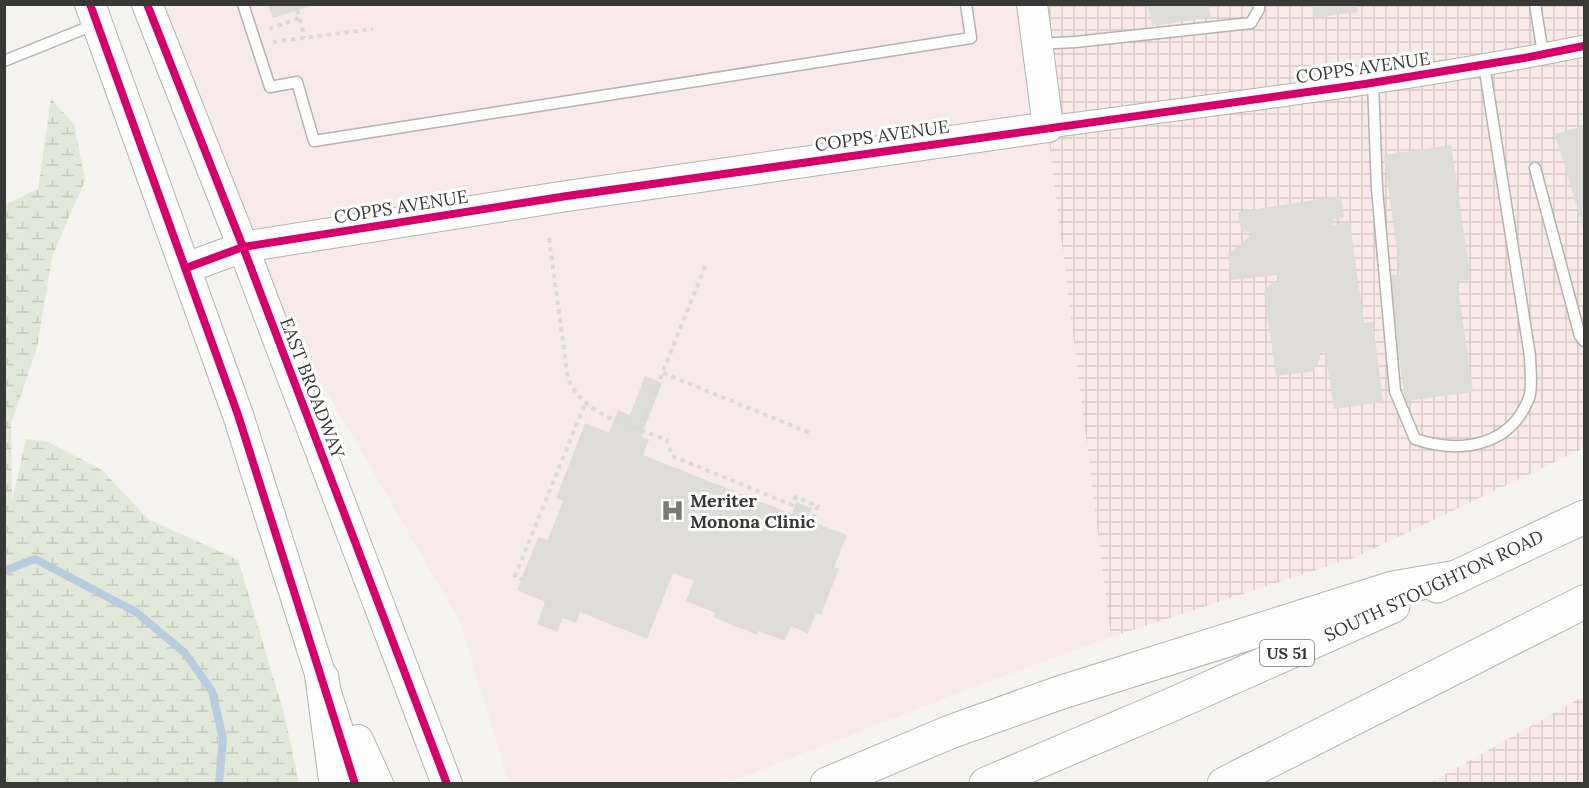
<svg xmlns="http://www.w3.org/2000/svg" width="1589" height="788" viewBox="0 0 1589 788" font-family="Lora,serif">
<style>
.commercial{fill:#f8eaeb}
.industrial{fill:url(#industrial-grid)}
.wetland{fill:url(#wetland-marsh)}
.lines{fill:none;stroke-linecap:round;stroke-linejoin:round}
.stream{stroke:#b8ccdd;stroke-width:8}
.building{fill:#dddcd9}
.lane-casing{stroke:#b3b3b0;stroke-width:13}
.street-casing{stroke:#b3b3b0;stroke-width:23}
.secondary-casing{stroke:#b3b3b0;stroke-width:32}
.primary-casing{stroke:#b3b3b0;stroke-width:35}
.path{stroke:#d9d9d8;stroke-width:4;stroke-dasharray:4.5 4.5;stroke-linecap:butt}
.lane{stroke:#fdfdfd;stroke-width:10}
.street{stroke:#fdfdfd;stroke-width:21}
.secondary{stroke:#fdfdfd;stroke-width:30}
.primary{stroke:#fdfdfd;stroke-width:33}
.cycleway-casing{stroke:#fff;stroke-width:11}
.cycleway{stroke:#d6006c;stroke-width:8}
.labels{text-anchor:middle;stroke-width:6;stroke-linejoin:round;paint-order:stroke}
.shield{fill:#fff;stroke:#747472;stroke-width:1.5}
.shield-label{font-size:16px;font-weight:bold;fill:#383836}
.street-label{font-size:18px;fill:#383836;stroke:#fff}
.poi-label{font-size:18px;font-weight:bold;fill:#383836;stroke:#fff;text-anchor:start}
</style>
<defs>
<pattern id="industrial-grid" width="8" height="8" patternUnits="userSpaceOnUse" patternTransform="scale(1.5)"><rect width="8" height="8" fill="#f9eae7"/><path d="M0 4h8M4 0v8" fill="none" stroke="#d6c9c7"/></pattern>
<pattern id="wetland-marsh" width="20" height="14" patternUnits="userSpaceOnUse" patternTransform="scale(1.5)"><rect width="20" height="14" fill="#e1e8d9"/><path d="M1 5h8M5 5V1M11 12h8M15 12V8" fill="none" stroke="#c2c8bb"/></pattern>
</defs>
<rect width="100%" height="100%" fill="#f4f3ef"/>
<path class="commercial" d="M147 5H1032L1111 637 987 682 727 783H509L460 622 243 247Z"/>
<path class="industrial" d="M1032 5H1584V448L1356 557 1111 637Z
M1584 696V783H1430Z"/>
<path class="wetland" d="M51 99 74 124 85 180 52 257 37 348 11 424 12 501 26 439 48 442 102 470 148 519 238 560 284 713 299 783H5V205L38 189Z"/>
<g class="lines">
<path class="stream" d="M4 571 35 559 136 612 185 653 212 691 223 739 219 784"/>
</g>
<path class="building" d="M1148 4H1209L1211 17 1152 26Z
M1312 4H1357L1358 12 1314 18Z
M268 5H313L273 18Z
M1584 126V231L1555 134Z
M1451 145 1471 280 1457 281 1473 392 1405 401 1388 276 1400 274 1384 155Z
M1341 196 1344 218 1334 219 1333 225 1350 222 1364 323 1373 322 1383 402 1334 409 1325 352 1319 353 1320 359 1314 371 1276 376 1264 291 1273 282H1280L1278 275 1231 280 1228 255 1249 237V232L1241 231 1238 212Z
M645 376 662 383 641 437 649 440 643 455 792 514 796 502 812 508 807 520 847 535 834 567 839 569 821 615 816 613 808 634 791 626 785 641 758 631 757 635 713 617 715 613 686 601 694 581 673 573 647 639 580 612 576 623 563 618 557 632 537 624 545 602 517 590 538 537 548 540 563 501 556 498 585 423 609 433 618 410 630 415Z"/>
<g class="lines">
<defs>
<path id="lane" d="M243 4 270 87 297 82 314 141 971 38 966 4
M1535 4 1543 54
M1038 44 1075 42 1251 23 1259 9V4
M4 61 96 24
M1373 82 1377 189 1395 391 1415 439C1460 454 1510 447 1529 398 1533 387 1530 368 1530 356L1484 65
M1535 168 1580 336 1584 341"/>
<path id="street" d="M1048 127C1227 103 1407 82 1584 46"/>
<path id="secondary" d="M90 4 238 415 355 784
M147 4 243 247 447 784
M186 268 243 247 567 196 1048 127 1032 4
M358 740 378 784"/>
<path id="primary" d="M1437 586 1584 517
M322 678 336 784
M827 784 950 732 1059 693 1393 588 1457 577
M986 784 1171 705 1393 606
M1224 784 1584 602"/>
</defs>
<use href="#lane" class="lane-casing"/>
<use href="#street" class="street-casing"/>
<use href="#secondary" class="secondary-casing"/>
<use href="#primary" class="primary-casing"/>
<path class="path" d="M297 10 305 38
M269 29 299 18
M273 42 373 29
M549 238 568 379C583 416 633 426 667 440L672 456 792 505 796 497 818 506 813 518
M663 373 810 433
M640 429 706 264
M524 580 515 576 585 404"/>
<use href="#lane" class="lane"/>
<use href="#street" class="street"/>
<use href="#secondary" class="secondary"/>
<use href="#primary" class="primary"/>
<defs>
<path id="cycleway" d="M90 4 238 415 355 784
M147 4 243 247 447 784
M186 268 243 247 567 196 1365 84 1524 58 1584 46"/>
</defs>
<use href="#cycleway" class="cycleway-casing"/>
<use href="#cycleway" class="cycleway"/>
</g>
<defs>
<symbol id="hospital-bare" viewBox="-9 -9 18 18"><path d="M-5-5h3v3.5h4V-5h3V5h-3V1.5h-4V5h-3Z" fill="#7a7977" stroke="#fff" stroke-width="2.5" paint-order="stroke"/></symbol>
</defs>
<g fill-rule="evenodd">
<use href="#hospital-bare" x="656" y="494" width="33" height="33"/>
</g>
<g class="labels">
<rect class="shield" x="1260" y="640" width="54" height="26" rx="4.5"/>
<g class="shield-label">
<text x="1287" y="659">US 51</text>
</g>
<g class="street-label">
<text transform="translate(1363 68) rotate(-8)" y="6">COPPS AVENUE</text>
<text transform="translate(882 136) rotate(-8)" y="6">COPPS AVENUE</text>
<text transform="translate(401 207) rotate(-9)" y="6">COPPS AVENUE</text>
<text transform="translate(312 388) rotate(69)" y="6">EAST BROADWAY</text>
<text transform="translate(1434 586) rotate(-25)" y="6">SOUTH STOUGHTON ROAD</text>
</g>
<g class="poi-label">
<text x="690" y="507">Meriter<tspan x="690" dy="21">Monona Clinic</tspan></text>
</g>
</g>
<rect width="1589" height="788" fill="none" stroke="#383836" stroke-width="12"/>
</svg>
